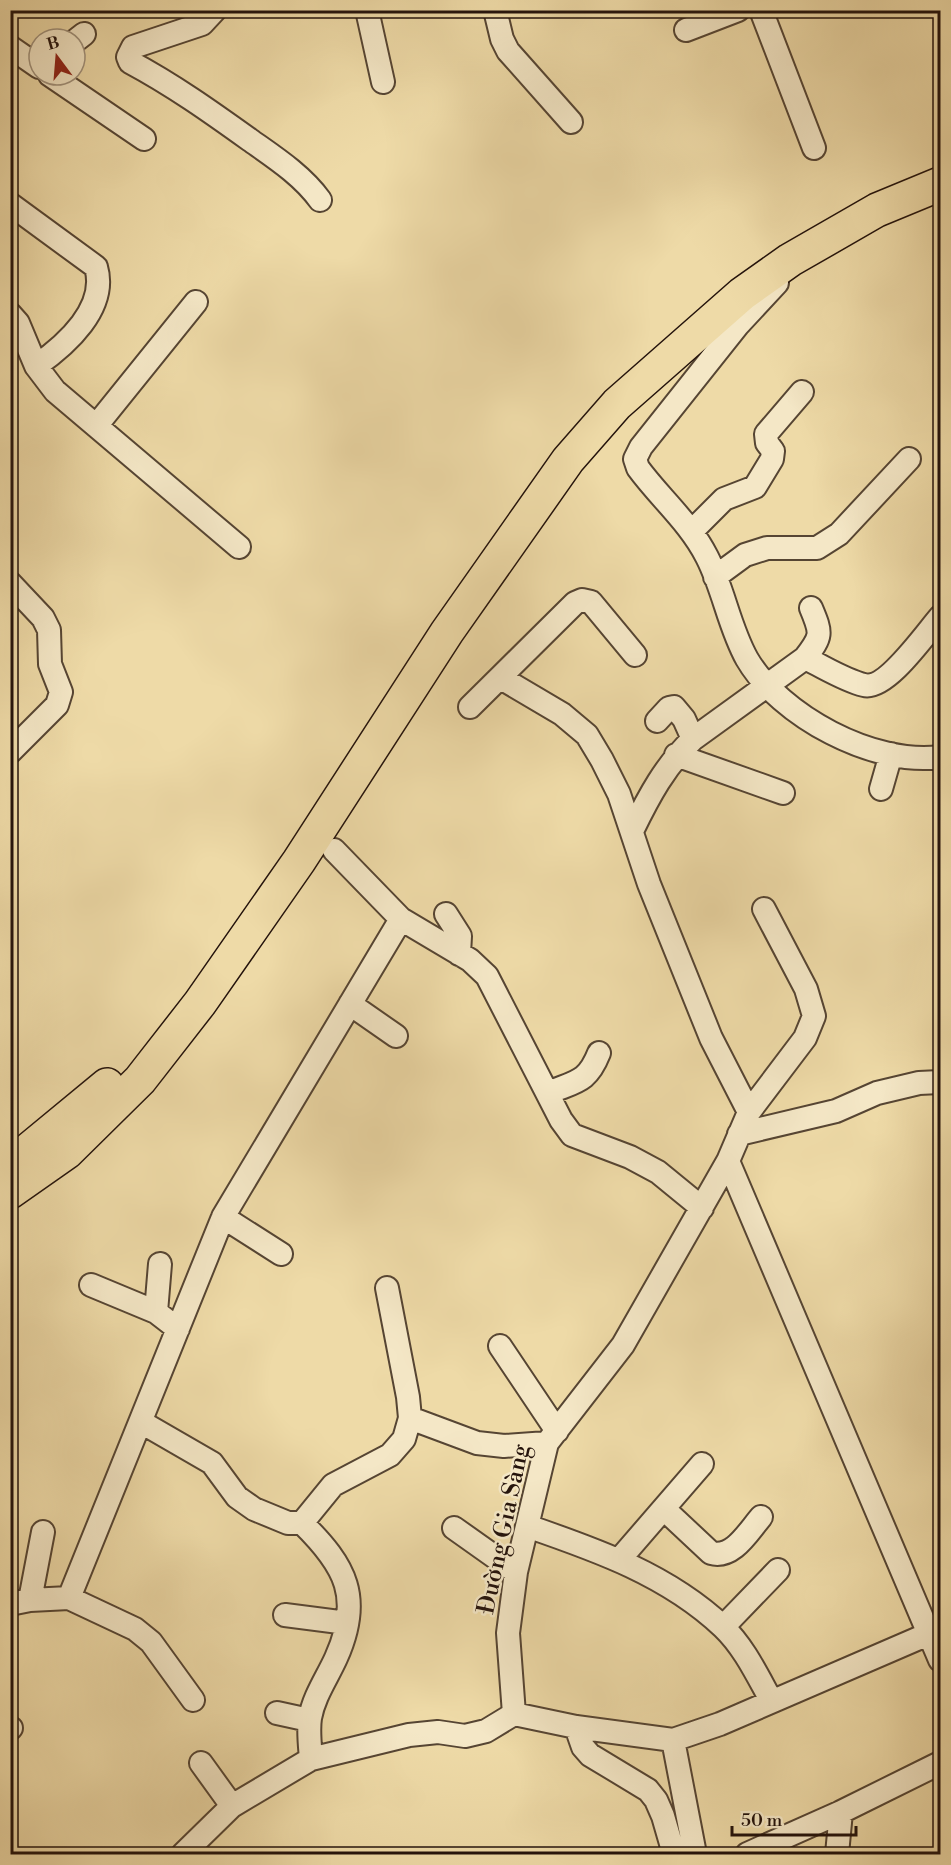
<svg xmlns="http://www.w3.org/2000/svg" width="951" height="1865" viewBox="0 0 951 1865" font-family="'Libre Bodoni',serif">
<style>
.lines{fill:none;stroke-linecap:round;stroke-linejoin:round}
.minor-casing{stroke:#564533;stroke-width:26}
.highway-casing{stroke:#24130c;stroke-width:36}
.minor{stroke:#f4e7c6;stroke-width:22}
.highway{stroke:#eedaa7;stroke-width:33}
.labels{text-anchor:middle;stroke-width:5;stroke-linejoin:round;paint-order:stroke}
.street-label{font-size:24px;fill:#24130c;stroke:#f4e7c6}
</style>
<rect width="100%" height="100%" fill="#eedaa7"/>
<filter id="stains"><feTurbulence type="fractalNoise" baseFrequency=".00333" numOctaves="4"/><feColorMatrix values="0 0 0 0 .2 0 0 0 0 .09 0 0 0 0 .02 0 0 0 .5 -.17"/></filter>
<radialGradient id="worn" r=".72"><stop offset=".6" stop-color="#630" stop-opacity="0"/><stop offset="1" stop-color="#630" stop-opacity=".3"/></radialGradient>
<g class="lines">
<defs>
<path id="minor" d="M215 10 202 24 133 47 128 57 130 62C173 85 211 112 250 140 274 157 302 175 320 200
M367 10 383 82
M495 10 502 39 508 51 571 122
M761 10 814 148
M686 30 738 10
M75 41 84 34
M10 47 39 67
M50 75 144 139
M10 204 96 267C108 308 66 345 36 366
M777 283 738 325 641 447 635 459 638 468C660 498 690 523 707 557 724 590 729 627 747 659 780 716 874 766 940 757
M10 314 18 323 36 366 55 391 239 547
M96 426 196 302
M692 531 724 499 755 487 772 459 773 451 767 443 766 434 802 392
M715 577 745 555 767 548H817L839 534 909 459
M10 583 43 618 49 630 50 664 61 692 57 705 10 752
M805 658C822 636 822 634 811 608
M501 678 562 714 587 735 602 760 619 794 649 884 711 1038 749 1112
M470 707 575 603 582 600 591 602 635 655
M657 721 669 708 674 707 684 719 693 739
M676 755 783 793
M881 789 891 754
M632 831C649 796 665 766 693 739L805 658C824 667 844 680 864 685 886 691 926 633 940 617
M334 850 401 919 470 960 487 976 561 1120 572 1135 630 1157 658 1172 702 1208
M446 914 460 936 459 954
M350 1004 396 1036
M548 1093C576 1081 587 1083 599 1053
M739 1134 836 1111 877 1093 919 1083 940 1082
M728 1161 940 1660
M223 1217 281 1254
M91 1285 156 1312 178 1329
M156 1312 160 1264
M500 1346 557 1431
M410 1418 477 1443 504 1446 547 1443
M141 1422 212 1463 237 1497 254 1509 288 1523H302L333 1485 390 1455 404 1439 410 1418 408 1397 387 1288
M664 1509 711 1553C733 1559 748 1532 761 1517
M302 1523C346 1566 363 1598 336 1658 327 1678 314 1696 310 1718 308 1731 310 1746 311 1759
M527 1526C597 1550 668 1575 723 1627 744 1647 757 1675 771 1700
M454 1528 516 1572
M619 1560 702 1464
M69 1598 223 1217 401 919
M30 1600 43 1532
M10 1604 30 1600 69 1598 135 1629 151 1642 193 1700
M285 1615 347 1623
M723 1627 778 1570
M277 1713 309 1720
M514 1714 576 1727 673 1740 720 1724 940 1629
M576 1727 583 1747 590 1755 648 1790 656 1800 663 1816 674 1854
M10 1728H11
M673 1740 695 1854
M201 1763 232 1806
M183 1854 232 1806 311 1759 409 1735 438 1732 465 1736 486 1731 514 1714 508 1633 516 1572 547 1443 623 1345 728 1161 749 1112 805 1038 814 1016 806 989 764 909
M747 1854 841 1812
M837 1854 841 1812 940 1763"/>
<path id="highway" d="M10 1165 107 1085
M10 1192 67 1152 140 1080 200 1003 299 861 447 632 568 460 617 404 742 294 790 260 877 210 940 184"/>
</defs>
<use href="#minor" class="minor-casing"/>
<use href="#highway" class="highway-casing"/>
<use href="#minor" class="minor"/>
<use href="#highway" class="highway"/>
</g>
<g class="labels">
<g class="street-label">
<text transform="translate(503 1529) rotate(-78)" y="8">Đường Gia Sàng</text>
</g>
</g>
<rect width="951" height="1865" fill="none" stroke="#eedaa7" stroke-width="36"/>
<rect x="12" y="12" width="927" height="1841" fill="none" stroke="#24130c" stroke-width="3"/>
<rect x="18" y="18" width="915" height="1829" fill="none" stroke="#24130c" stroke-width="1.5"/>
<g transform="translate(57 57) rotate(344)"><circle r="28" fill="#f4e7c6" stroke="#a1927c" stroke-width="1.5"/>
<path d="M0-4.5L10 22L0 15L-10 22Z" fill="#8f2418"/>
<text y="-9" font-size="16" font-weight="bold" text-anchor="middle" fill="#24130c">B</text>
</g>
<path d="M732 1826v9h124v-9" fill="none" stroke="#24130c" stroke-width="3"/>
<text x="741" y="1826" font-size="18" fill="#24130c" stroke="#f4e7c6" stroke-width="4.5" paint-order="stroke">50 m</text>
<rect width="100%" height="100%" filter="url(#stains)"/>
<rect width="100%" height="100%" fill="url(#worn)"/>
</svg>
